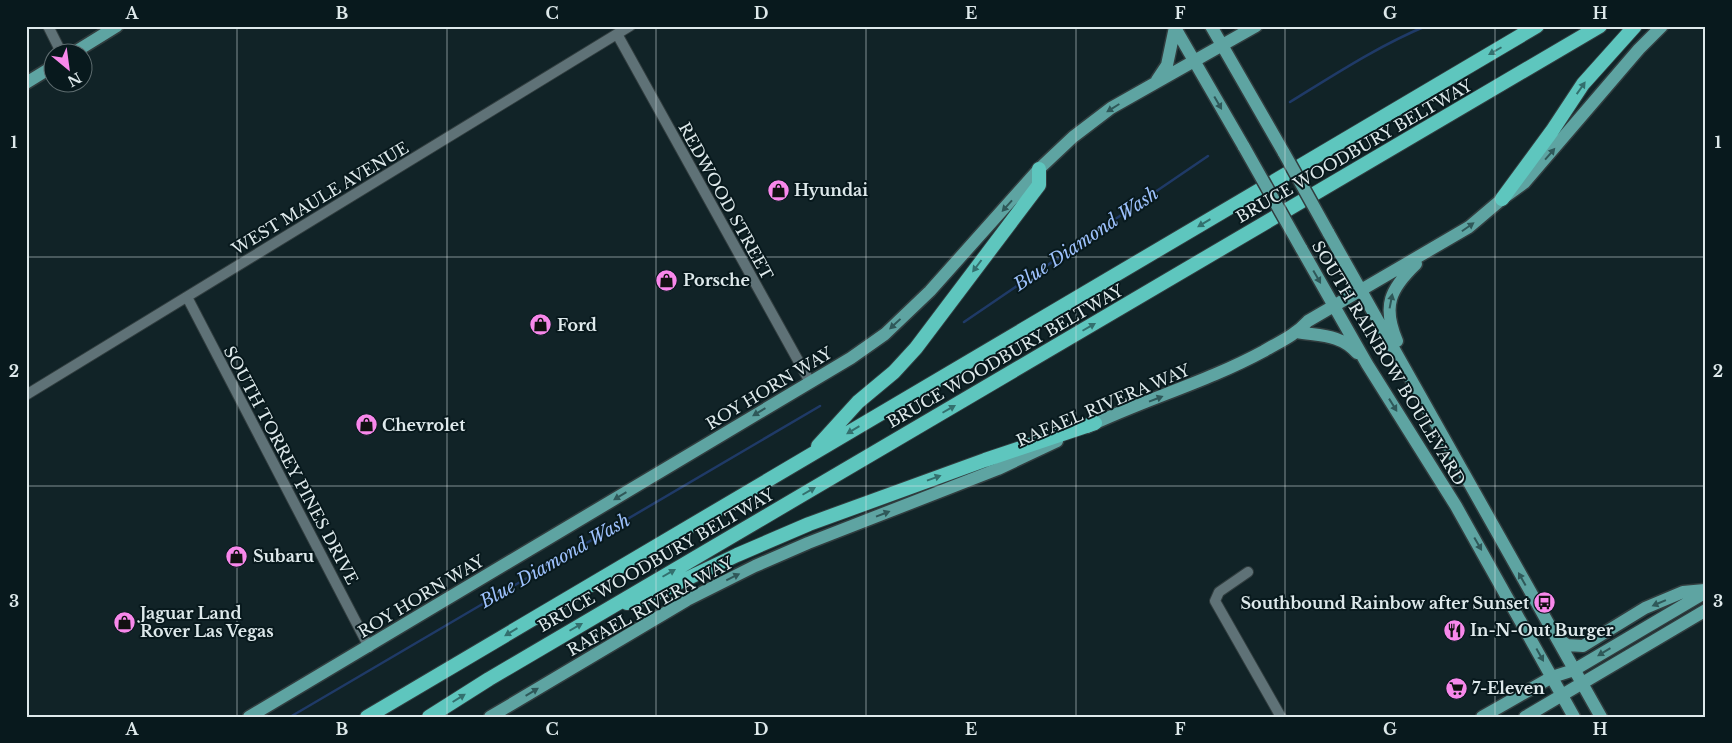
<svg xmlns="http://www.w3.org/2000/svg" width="1732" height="743" viewBox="0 0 1732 743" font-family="'Libre Baskerville',serif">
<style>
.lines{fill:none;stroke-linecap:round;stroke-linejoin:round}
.stream{stroke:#1f3a67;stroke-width:2.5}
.minor-casing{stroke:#313d3f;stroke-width:12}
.major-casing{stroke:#313d3f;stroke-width:15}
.highway-casing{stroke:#313d3f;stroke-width:16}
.minor{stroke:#5f7277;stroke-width:10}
.major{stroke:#5ea4a2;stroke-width:12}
.highway{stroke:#5ec6be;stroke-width:14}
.major-bridge-casing{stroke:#313d3f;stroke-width:15;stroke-linecap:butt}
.major-bridge{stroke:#5ea4a2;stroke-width:12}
.oneway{fill:#33706e}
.oneway2{fill:#2f5859}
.grid{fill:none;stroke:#dee9eb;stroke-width:1;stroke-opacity:0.55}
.labels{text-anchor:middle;stroke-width:4;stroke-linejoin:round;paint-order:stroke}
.street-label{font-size:16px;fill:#dee9eb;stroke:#08191d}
.poi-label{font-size:16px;font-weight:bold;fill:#dee9eb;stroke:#08191d;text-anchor:start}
.water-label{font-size:18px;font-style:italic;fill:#9dc1fc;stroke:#08191d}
.neatline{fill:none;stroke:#dee9eb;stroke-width:2}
.grid-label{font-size:16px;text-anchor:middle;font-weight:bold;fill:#dee9eb}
</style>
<rect width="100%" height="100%" fill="#112327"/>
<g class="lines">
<path class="stream" d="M1290 102C1334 75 1378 46 1426 26
M964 322 1208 156
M290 717 820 406"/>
<defs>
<path id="minor" d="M48 26 61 52
M617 34 810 382
M187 297 369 647
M26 395 630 26
M1248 572 1219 592 1215 601 1281 717"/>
<path id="major" d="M1174 26 1244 147
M1211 26 1284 153
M75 52 117 26
M1157 80 1167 65 1175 27
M26 83 52 67
M1328 232 1601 717
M1301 248 1367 364 1456 506 1574 717
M1297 332C1319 336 1341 334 1357 353
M1397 341C1382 306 1390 289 1416 264
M1087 427C1145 399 1207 382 1264 351 1281 341 1294 336 1308 321L1469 227 1502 199 1524 183 1639 49 1662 26
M1557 638 1567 645 1583 646 1645 608 1683 592 1705 590
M249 717 851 358 885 334 930 291 1039 169 1073 137 1111 108 1256 26
M490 717 687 600 755 566 808 543 998 469 1057 441
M1482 717 1552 677 1574 670 1706 592
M1525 717 1706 610"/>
<path id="highway" d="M1502 199 1552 131 1583 84 1635 26
M818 446 858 402 894 372 916 348 1039 185V169
M627 603 644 599 737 555 809 524 985 460 1095 423
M367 717 1537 26
M429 717 489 679 1600 26"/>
</defs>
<use href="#minor" class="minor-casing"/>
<use href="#major" class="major-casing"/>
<use href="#highway" class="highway-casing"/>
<use href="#minor" class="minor"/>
<use href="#major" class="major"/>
<use href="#highway" class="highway"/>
<defs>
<path id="major-bridge" d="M1244 147 1301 248
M1284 153 1328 232"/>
</defs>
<use href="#major-bridge" class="major-bridge-casing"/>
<use href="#major-bridge" class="major-bridge"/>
</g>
<defs><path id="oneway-solid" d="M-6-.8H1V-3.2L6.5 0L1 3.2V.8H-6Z" transform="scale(1.25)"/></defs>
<g class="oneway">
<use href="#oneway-solid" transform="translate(1495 51) rotate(150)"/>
<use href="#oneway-solid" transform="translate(1581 88) rotate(-55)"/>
<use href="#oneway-solid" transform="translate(1204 223) rotate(149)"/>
<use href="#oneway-solid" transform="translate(977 266) rotate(127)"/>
<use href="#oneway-solid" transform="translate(1089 327) rotate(-30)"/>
<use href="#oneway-solid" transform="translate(949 409) rotate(-30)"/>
<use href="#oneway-solid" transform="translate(853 430) rotate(149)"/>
<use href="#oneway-solid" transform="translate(934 478) rotate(-20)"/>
<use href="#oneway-solid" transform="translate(809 491) rotate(-30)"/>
<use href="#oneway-solid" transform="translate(669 573) rotate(-30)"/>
<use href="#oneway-solid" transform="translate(576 627) rotate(-30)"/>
<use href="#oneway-solid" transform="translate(511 632) rotate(149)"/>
<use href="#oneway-solid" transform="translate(459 698) rotate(-32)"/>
</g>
<g class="oneway2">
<use href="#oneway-solid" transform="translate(1218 103) rotate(60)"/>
<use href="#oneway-solid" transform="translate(1113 108) rotate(148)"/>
<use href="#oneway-solid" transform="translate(1550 154) rotate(-49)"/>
<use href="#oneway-solid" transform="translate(1007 206) rotate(132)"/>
<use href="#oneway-solid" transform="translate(1468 227) rotate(-35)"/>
<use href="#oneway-solid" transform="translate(1317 277) rotate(60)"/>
<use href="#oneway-solid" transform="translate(1391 301) rotate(-79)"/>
<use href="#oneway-solid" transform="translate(895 324) rotate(137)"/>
<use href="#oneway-solid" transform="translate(1156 399) rotate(-21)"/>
<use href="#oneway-solid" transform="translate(1393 405) rotate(58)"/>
<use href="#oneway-solid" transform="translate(759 412) rotate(149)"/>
<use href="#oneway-solid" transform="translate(620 496) rotate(149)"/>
<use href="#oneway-solid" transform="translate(883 514) rotate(-21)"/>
<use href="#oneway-solid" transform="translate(1478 544) rotate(60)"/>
<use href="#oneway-solid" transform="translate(733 577) rotate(-26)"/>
<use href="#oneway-solid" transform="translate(1522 579) rotate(-119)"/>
<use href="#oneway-solid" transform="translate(1659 603) rotate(157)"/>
<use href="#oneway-solid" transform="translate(1604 652) rotate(149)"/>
<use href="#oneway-solid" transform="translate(1540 655) rotate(61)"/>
<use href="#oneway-solid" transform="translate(532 692) rotate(-31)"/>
</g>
<path class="grid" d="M237 26V717M447 26V717M656 26V717M866 26V717M1076 26V717M1285 26V717M1495 26V717M26 257H1706M26 486H1706"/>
<defs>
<symbol id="shop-disc" viewBox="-11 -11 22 22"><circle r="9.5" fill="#f888eb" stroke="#08191d"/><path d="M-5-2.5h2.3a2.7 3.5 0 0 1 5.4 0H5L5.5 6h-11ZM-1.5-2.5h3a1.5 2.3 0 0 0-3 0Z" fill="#111"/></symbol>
<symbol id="bus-disc" viewBox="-11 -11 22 22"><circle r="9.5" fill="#f888eb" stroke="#08191d"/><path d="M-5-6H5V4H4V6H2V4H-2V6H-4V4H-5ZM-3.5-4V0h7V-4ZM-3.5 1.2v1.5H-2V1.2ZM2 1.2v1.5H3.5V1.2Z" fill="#111"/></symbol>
<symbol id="restaurant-disc" viewBox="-11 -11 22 22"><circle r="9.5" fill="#f888eb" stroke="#08191d"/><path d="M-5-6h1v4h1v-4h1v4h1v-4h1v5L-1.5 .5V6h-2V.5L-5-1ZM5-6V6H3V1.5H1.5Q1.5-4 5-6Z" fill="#111"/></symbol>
<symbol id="supermarket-disc" viewBox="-11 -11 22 22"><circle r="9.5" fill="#f888eb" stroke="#08191d"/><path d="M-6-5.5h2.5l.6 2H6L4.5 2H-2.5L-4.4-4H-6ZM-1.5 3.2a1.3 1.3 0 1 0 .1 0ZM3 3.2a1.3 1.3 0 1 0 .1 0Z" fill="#111"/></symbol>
</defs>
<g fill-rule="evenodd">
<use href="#shop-disc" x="766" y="178" width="25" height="25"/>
<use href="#shop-disc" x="654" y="268" width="25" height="25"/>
<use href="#shop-disc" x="528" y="312" width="25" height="25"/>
<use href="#shop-disc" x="354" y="412" width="25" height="25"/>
<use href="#shop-disc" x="224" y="544" width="25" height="25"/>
<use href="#bus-disc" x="1532" y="590" width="25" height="25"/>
<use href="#shop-disc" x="112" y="610" width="25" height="25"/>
<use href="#restaurant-disc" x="1442" y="618" width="25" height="25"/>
<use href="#supermarket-disc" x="1444" y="676" width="25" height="25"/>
</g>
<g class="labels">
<g class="street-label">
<text transform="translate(1354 151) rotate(-30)" y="6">BRUCE WOODBURY BELTWAY</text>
<text transform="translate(320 198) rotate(-31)" y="6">WEST MAULE AVENUE</text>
<text transform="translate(726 201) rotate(61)" y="6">REDWOOD STREET</text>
<text transform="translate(1005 356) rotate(-30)" y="6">BRUCE WOODBURY BELTWAY</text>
<text transform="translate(1389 363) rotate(59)" y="6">SOUTH RAINBOW BOULEVARD</text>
<text transform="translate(769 388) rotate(-31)" y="6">ROY HORN WAY</text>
<text transform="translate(1103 405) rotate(-23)" y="6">RAFAEL RIVERA WAY</text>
<text transform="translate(291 465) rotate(62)" y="6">SOUTH TORREY PINES DRIVE</text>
<text transform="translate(656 560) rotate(-30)" y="6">BRUCE WOODBURY BELTWAY</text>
<text transform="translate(421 596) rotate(-31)" y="6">ROY HORN WAY</text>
<text transform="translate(650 606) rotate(-29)" y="6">RAFAEL RIVERA WAY</text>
</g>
<g class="poi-label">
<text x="794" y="196">Hyundai</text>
<text x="683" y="286">Porsche</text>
<text x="557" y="331">Ford</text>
<text x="382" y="431">Chevrolet</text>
<text x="253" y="562">Subaru</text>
<text x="1529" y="609" text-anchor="end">Southbound Rainbow after Sunset</text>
<text x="140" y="619">Jaguar Land<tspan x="140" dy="18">Rover Las Vegas</tspan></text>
<text x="1470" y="636">In-N-Out Burger</text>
<text x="1472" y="694">7-Eleven</text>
</g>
<g class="water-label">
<text transform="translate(1086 239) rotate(-34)" y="6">Blue Diamond Wash</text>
<text transform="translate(555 561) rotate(-30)" y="6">Blue Diamond Wash</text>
</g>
</g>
<rect width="1732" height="743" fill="none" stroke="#08191d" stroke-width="55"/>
<g transform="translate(68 68) rotate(151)"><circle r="24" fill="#08191d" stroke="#5e6c6f"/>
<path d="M0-4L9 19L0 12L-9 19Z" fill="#f888eb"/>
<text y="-8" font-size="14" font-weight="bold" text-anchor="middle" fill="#dee9eb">N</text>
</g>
<rect x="28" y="28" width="1676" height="688" class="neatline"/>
<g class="grid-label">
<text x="132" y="19">A</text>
<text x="342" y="19">B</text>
<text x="552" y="19">C</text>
<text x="761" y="19">D</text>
<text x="971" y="19">E</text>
<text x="1180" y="19">F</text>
<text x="1390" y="19">G</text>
<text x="1600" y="19">H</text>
<text x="14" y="148">1</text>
<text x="1718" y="148">1</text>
<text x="14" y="377">2</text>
<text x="1718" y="377">2</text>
<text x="14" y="607">3</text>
<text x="1718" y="607">3</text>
<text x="132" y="735">A</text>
<text x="342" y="735">B</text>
<text x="552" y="735">C</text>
<text x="761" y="735">D</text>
<text x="971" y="735">E</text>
<text x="1180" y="735">F</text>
<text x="1390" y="735">G</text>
<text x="1600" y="735">H</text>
</g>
</svg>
